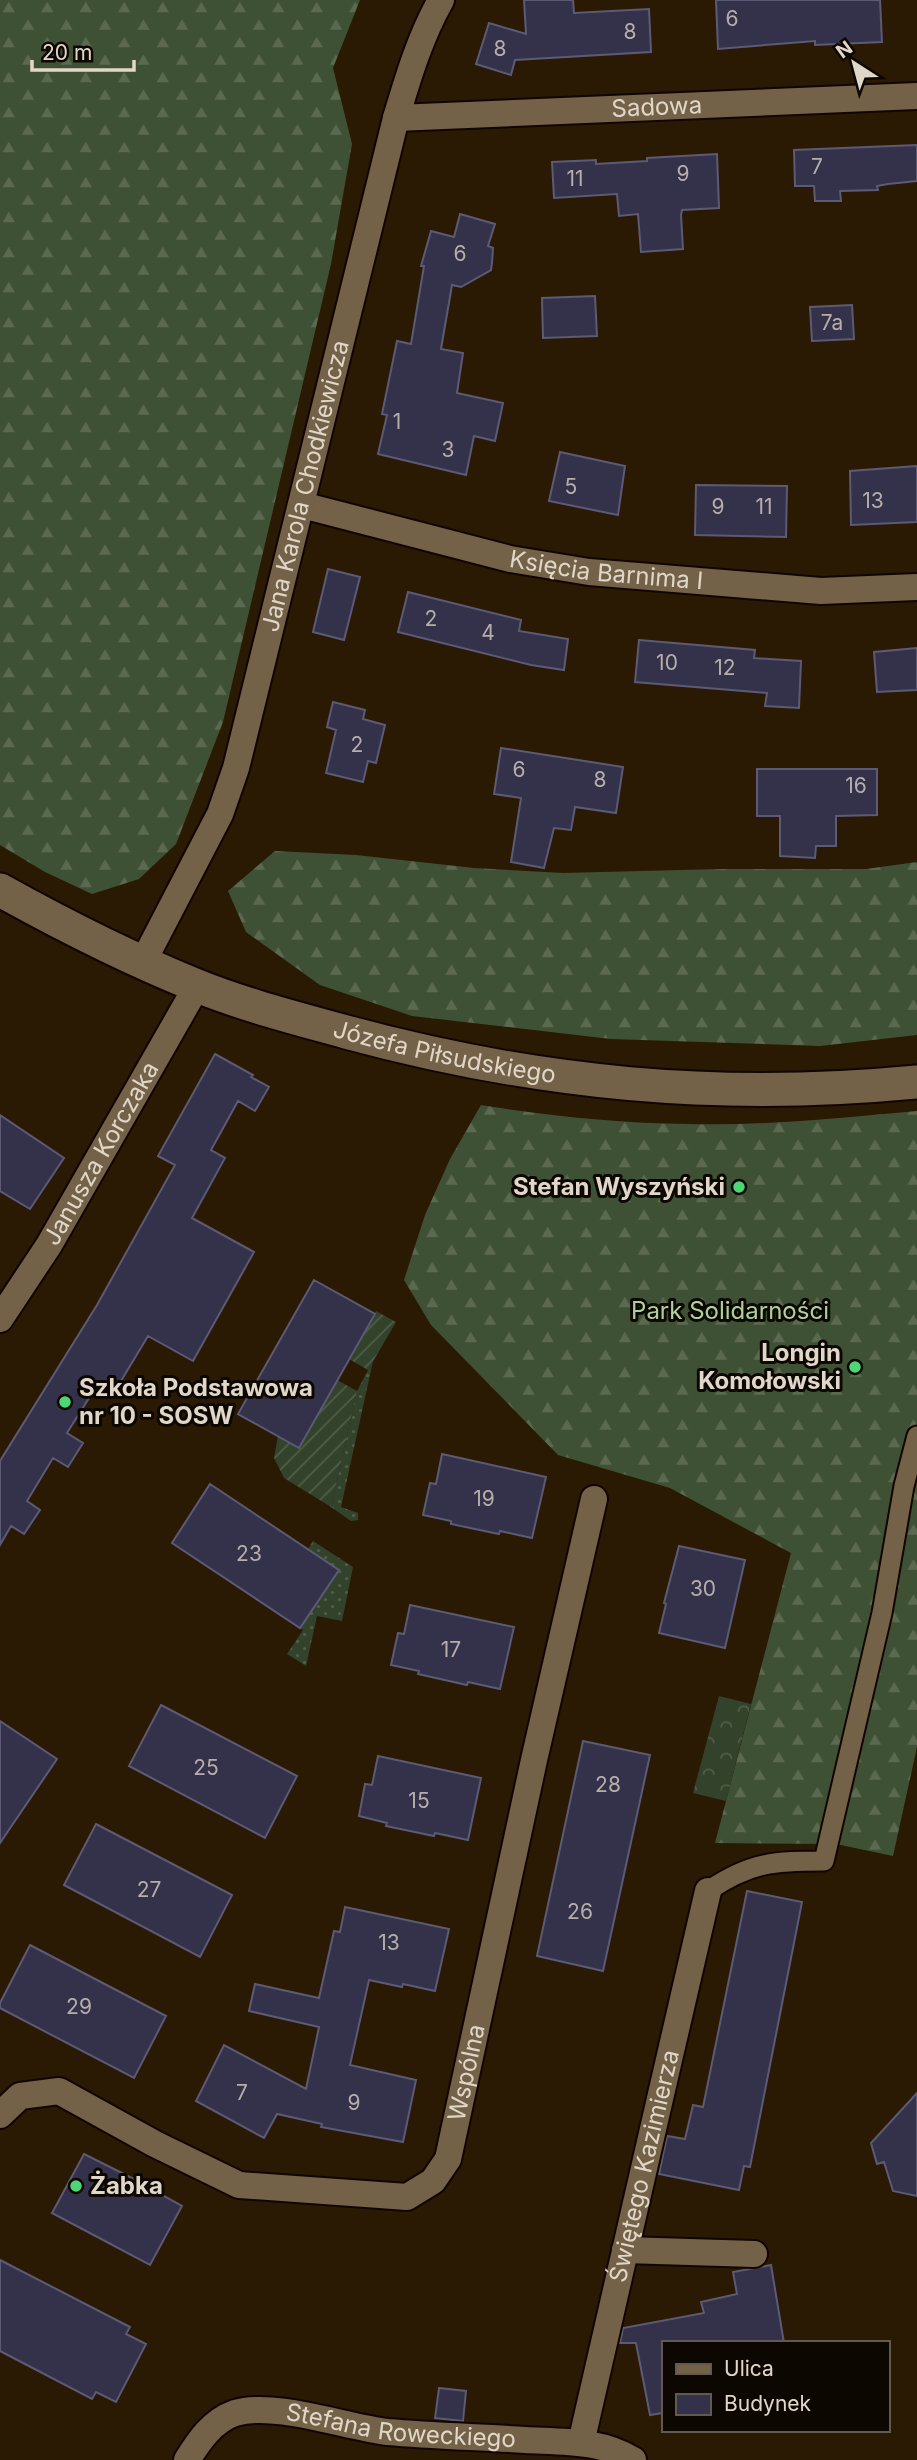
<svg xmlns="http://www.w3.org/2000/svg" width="917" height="2460" viewBox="0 0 917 2460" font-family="Inter,sans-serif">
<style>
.grass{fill:url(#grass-dots)}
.forest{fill:url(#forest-firs)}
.park{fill:url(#park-crowns)}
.garden{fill:url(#garden-furrows)}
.building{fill:#34314a;stroke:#5c5a75;stroke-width:2}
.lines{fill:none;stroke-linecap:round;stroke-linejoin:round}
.pedestrian-casing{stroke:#120500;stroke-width:23}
.minor-casing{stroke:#120500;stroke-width:30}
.tertiary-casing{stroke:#120500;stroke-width:37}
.pedestrian{stroke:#736148;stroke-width:19}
.minor{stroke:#736148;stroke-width:26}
.tertiary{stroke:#736148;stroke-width:33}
.poi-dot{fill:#4cd676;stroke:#0d0701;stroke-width:2.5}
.labels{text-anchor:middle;stroke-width:6;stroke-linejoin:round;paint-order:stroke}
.number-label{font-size:21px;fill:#b6aea9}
.street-label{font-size:24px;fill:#e1d7c9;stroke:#0d0701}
.poi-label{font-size:24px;font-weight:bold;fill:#e1d7c9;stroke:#0d0701;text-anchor:end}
.park-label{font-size:24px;fill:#aed19b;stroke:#0d0701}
</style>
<defs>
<pattern id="grass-dots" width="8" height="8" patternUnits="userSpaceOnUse" patternTransform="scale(1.75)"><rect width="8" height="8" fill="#33432b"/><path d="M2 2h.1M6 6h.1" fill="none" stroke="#505d48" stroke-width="1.8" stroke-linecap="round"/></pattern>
<pattern id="forest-firs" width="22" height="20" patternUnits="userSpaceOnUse" patternTransform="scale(1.75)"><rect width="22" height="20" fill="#3f5134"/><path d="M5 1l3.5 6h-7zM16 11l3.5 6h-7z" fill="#5a6950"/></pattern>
<pattern id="park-crowns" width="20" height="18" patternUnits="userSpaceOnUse" patternTransform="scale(1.75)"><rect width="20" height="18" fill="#33432b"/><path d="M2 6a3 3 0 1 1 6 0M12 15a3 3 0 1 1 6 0" fill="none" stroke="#505d48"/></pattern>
<pattern id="garden-furrows" width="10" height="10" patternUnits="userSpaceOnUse" patternTransform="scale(1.75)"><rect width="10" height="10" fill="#33432b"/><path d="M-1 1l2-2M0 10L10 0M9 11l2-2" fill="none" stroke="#505d48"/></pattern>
</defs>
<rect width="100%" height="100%" fill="#2a1a03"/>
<path class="grass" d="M373 1361 341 1507 358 1513V1520L351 1521 331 1507 357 1391Z
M313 1541 353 1567 342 1621 317 1616 306 1666 287 1654 303 1630 300 1628 339 1570 308 1549Z"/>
<path class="forest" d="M0 0H360L333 68 352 144 331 264 223 722 176 844 139 879 92 894 45 872 0 845Z
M275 851 356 855 474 868 563 873 721 869H866L917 862V1035L820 1046 611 1039 412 1016 320 985 246 932 228 891Z
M481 1105C549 1116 618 1123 688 1124 764 1126 841 1118 917 1111V1747L893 1856 836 1844 715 1843 791 1553 670 1488 558 1455 431 1325 404 1280 425 1215 450 1159Z"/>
<path class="park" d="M719 1696 751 1704 726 1801 693 1793Z"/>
<path class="garden" d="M376 1311 396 1322 368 1370 349 1359Z
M337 1380 357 1391 331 1507 284 1478 274 1458 278 1436 299 1448Z"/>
<path class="building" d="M524 0H573L574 13 649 9 651 52 515 60 511 75 476 64 489 23 526 34Z
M716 0H880L882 42 815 45V41L718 49Z
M917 145V181L888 184 877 186 878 190 840 191 841 201H815L814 186H795L794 150Z
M717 154 719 208 682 210 681 215 683 249 641 252 638 214 619 216 617 194 554 198 552 162 596 160V164L647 161V158Z
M460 214 495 224 488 246 493 248 492 263 491 270 461 287 452 285 441 349 463 353 457 393 503 403 495 441 474 436 466 475 378 454 387 415 382 414 397 341 411 344 424 266H421L431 231 454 237Z
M595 296 597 336 543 338 542 298Z
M852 305 854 339 812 341 810 307Z
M560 452 625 466 618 515 549 501Z
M917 466V522L851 525 850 471Z
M696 485 787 486 786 537 695 535Z
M328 569 360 577 344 640 313 632Z
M408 592 521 620 519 631 568 639 564 670 531 665 398 632Z
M639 640 755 650 754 658 801 661 799 708 765 706 767 693 635 682Z
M917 648V690L877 692 874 652Z
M333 702 365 710 363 719 385 725 376 763 368 761 363 782 326 773 336 730 327 727Z
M501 748 623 767 616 813 575 807 571 830 554 828 544 868 511 862 521 798 494 794Z
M757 769H877V815L836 816V846H816L815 858 780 856V816H757Z
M215 1054 253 1075 251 1077 269 1087 255 1111 238 1101 211 1150 225 1158 192 1218 254 1252 193 1361 148 1336 112 1396 96 1387 67 1433 83 1443 68 1467 53 1458 27 1501 40 1510 24 1534 11 1526 0 1545V1461L97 1305 175 1165 158 1156Z
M0 1115 64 1158 30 1209 0 1191Z
M314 1280 375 1314 299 1448 238 1414Z
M442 1454 546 1477 532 1538 500 1531 499 1534 451 1524V1521L423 1515 430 1483 436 1484Z
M210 1484 339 1570 300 1628 172 1543Z
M679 1546 745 1560 725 1648 659 1633 666 1604 664 1603Z
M410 1605 514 1627 500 1689 468 1682 467 1685 418 1674 419 1671 391 1665 398 1633 404 1634Z
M161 1705 297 1776 265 1838 129 1766Z
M0 1721 57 1759 0 1843Z
M583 1741 650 1755 603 1971 537 1956Z
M378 1756 481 1778 468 1840 435 1833 434 1836 386 1826 387 1823 359 1816 365 1784 372 1785Z
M96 1824 232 1895 200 1957 64 1885Z
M747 1891 802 1902 750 2167 744 2166 739 2190 659 2174 667 2136 685 2139 693 2105 703 2107Z
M345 1907 449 1929 435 1991 403 1984 402 1987 369 1980 350 2065 416 2080 403 2142 321 2127 322 2124 277 2114 264 2138 196 2101 224 2045 306 2089 319 2027 249 2011 255 1984 319 1998 334 1931 340 1932Z
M30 1945 166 2016 134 2078 0 2008V2003Z
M917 2093V2196L893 2191 884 2162 877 2164 871 2143Z
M84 2154 156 2190 155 2191 182 2206 150 2265 52 2213Z
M0 2260 130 2327 126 2334 146 2344 116 2402 96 2392 92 2399 0 2351Z
M771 2265 784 2343H663V2413L650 2415 636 2343H620L623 2328 704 2313 701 2302 737 2294 733 2272Z
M439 2388 466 2391 463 2421 435 2418Z"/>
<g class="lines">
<defs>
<path id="pedestrian" d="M708 1891C750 1862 775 1861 824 1861L882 1613 904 1486 917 1436"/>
<g id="minor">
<path id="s1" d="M396 118 917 96"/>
<path id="s2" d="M302 505 510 559 589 572 821 591 917 587"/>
<path id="s3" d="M143 962 220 814 236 768 396 118C408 78 420 37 441 0"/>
<path id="s4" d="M0 1319 49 1245 197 986"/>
<path id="s5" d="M0 2115 20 2096 59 2091 155 2144 239 2185 407 2197 433 2181 448 2159 534 1760 594 1499"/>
<path d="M625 2250 754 2254"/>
<path id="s6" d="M581 2443C622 2259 666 2075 708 1891"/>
<path id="s7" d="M187 2460C199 2441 212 2421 235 2413 275 2401 345 2427 388 2432 433 2436 480 2437 525 2440 562 2442 602 2440 633 2460"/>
</g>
<g id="tertiary">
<path id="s8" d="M0 890C63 925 128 958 195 985 244 1005 296 1018 346 1032 538 1084 719 1101 917 1082"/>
</g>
</defs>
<use href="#pedestrian" class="pedestrian-casing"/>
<use href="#minor" class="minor-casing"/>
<use href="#tertiary" class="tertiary-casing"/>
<use href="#pedestrian" class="pedestrian"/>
<use href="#minor" class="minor"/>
<use href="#tertiary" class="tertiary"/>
</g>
<g class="poi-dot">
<circle cx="739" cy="1187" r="7"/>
<circle cx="855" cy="1367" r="7"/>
<circle cx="65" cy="1402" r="7"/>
<circle cx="76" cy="2186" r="7"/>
</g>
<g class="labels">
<g class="number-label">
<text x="732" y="26">6</text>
<text x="630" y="39">8</text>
<text x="500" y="56">8</text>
<text x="817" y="174">7</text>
<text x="683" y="181">9</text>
<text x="575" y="186">11</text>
<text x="460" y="261">6</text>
<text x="832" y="330">7a</text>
<text x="397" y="429">1</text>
<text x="448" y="457">3</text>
<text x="571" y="494">5</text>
<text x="873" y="508">13</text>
<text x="718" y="514">9</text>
<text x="764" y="514">11</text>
<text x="431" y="626">2</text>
<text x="488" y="640">4</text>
<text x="667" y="670">10</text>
<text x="725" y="675">12</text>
<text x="357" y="752">2</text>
<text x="519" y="777">6</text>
<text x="600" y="787">8</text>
<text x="856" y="793">16</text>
<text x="484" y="1506">19</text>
<text x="249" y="1561">23</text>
<text x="703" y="1596">30</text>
<text x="451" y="1657">17</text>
<text x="206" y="1775">25</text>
<text x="608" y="1792">28</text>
<text x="419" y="1808">15</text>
<text x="149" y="1897">27</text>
<text x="580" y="1919">26</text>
<text x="389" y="1950">13</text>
<text x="79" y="2014">29</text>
<text x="242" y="2100">7</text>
<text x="354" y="2110">9</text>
</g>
<g class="street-label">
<text dy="8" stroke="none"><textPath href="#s1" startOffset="261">Sadowa</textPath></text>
<text dy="8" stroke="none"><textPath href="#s3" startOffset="506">Jana Karola Chodkiewicza</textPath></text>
<text dy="8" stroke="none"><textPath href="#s2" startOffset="312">Księcia Barnima I</textPath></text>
<text dy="8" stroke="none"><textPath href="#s8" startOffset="476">Józefa Piłsudskiego</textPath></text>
<text dy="8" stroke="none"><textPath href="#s4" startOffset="194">Janusza Korczaka</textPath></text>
<text dy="8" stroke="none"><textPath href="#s5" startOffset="584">Wspólna</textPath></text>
<text dy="8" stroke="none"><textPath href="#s6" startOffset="284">Świętego Kazimierza</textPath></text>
<text dy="8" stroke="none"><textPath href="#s7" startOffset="236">Stefana Roweckiego</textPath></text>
</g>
<g class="poi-label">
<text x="725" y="1195">Stefan Wyszyński</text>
<text x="841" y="1361">Longin<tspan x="841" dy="28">Komołowski</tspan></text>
<text x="79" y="1396" text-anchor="start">Szkoła Podstawowa<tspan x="79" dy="28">nr 10 - SOSW</tspan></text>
<text x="90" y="2194" text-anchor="start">Żabka</text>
</g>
<g class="park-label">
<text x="730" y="1319">Park Solidarności</text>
</g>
</g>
<rect x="662" y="2341" width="228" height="91" fill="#0d0701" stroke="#625a51" stroke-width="2"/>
<rect x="676" y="2364" width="35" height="10" fill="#736148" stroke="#625a51" stroke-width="2"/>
<text x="724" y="2376" font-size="21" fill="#e1d7c9">Ulica</text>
<rect x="676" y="2394" width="35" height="21" fill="#34314a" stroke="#625a51" stroke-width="2"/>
<text x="724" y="2411" font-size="21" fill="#e1d7c9">Budynek</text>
<g transform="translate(854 63) rotate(324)" stroke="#0d0701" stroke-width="5" paint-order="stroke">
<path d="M0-5L12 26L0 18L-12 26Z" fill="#e1d7c9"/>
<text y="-10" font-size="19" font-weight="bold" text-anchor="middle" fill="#e1d7c9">N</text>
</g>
<path d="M32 60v10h102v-10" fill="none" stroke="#e1d7c9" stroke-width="3.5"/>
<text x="42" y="60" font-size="21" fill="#e1d7c9" stroke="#0d0701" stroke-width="5" paint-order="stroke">20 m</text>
</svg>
